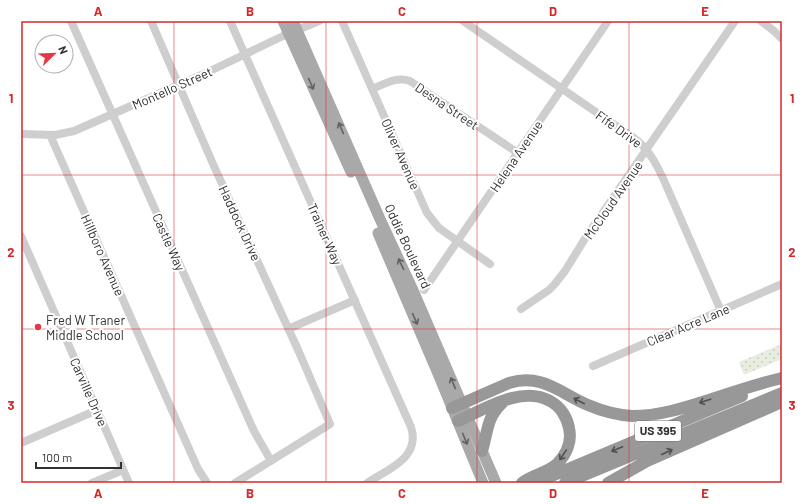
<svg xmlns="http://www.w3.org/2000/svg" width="803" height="504" viewBox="0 0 803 504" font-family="Barlow,sans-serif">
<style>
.grass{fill:url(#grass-dots)}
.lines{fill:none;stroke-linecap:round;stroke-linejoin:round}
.minor{stroke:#cecece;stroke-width:8}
.major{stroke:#a9a9a9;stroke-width:11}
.highway{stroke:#989898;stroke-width:12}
.oneway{stroke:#616161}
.oneway2{stroke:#505050}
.grid{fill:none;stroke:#d62828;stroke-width:1;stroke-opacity:0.55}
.poi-dot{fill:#e53745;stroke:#fff;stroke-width:1.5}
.labels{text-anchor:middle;stroke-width:4;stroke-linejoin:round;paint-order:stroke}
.shield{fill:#fff;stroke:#6f6f6f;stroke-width:1}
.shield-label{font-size:12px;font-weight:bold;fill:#313131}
.street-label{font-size:13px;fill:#313131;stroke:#fff}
.poi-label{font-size:13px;fill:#313131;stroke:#fff;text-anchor:start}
.neatline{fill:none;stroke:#d62828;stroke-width:1.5}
.grid-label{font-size:13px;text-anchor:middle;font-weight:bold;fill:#d62828}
</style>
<defs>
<pattern id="grass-dots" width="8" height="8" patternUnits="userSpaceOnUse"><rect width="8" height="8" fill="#e7eee0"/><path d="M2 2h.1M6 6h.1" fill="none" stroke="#c7cdc1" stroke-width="1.8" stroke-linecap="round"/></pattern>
</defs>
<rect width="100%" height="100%" fill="#fff"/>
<path class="grass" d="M782 344V359L744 375 739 362Z"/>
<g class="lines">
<path class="minor" d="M71 21 254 431 271 461
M151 21 213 164 299 352 330 424 235 483
M230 21 411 427C421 458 388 469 367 483
M342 21 427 213 439 228 490 264
M463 21 634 138C650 150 658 167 666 185L721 311
M761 21 774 31 782 39
M372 89C385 84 397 76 410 81L518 153
M21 134 55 135 74 131 208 72 283 36 319 21
M50 135 198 469 207 483
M21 236 129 483
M424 290 608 21
M521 309 549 290 554 285 565 271 586 237 735 21
M288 329 355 300
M593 366 782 284
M21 443 97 410
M92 483 123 470"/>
<path class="major" d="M283 21 351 172
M293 21 380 219 412 288 496 483
M378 233 439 376 483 483"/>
<path class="highway" d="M452 408 509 383C542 373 560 393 588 405 602 411 617 415 632 416 659 416 684 408 709 400 733 392 757 384 782 378
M458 421C485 409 522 385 550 401 560 406 567 417 569 428 572 441 567 454 557 464 547 473 532 475 522 483
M482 451C488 432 486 418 502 403
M535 483 742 396
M565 483 782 393
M608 483 647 461 777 404"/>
</g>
<defs><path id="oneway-shaft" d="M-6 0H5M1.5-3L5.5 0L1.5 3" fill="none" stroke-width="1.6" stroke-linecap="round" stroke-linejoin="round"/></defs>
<g class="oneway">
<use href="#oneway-shaft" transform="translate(311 84) rotate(66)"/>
<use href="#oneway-shaft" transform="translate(341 128) rotate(-113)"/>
<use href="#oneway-shaft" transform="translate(401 264) rotate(-116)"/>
<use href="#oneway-shaft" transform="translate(415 319) rotate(66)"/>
<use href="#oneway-shaft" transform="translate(453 383) rotate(-113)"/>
<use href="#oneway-shaft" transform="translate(465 439) rotate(68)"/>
</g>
<g class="oneway2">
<use href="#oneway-shaft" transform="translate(579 401) rotate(-153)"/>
<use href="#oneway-shaft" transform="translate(705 401) rotate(162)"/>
<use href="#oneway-shaft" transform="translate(617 449) rotate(157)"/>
<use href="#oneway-shaft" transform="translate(667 452) rotate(-24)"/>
<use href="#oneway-shaft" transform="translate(563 455) rotate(124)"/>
</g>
<path class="grid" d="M174 21V483M326 21V483M477 21V483M629 21V483M21 175H782M21 329H782"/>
<circle class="poi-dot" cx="38" cy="327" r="4"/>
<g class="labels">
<rect class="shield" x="635" y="421" width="46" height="20" rx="3"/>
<g class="shield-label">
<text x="658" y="435">US 395</text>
</g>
<g class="street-label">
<text transform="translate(172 88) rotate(-24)" y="5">Montello Street</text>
<text transform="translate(447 106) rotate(34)" y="5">Desna Street</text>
<text transform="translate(619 129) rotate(36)" y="5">Fife Drive</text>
<text transform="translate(401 154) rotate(66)" y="5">Oliver Avenue</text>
<text transform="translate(516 156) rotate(-56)" y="5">Helena Avenue</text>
<text transform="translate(613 200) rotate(-55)" y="5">McCloud Avenue</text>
<text transform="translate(240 223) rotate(65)" y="5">Haddock Drive</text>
<text transform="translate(325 234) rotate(66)" y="5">Trainer Way</text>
<text transform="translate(169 242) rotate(66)" y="5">Castle Way</text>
<text transform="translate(408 246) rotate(65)" y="5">Oddie Boulevard</text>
<text transform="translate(103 255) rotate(66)" y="5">Hillboro Avenue</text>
<text transform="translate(688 325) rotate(-23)" y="5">Clear Acre Lane</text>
<text transform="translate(89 392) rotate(66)" y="5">Carville Drive</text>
</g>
<g class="poi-label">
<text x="46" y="325">Fred W Traner<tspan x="46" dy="15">Middle School</tspan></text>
</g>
</g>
<rect width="803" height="504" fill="none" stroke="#ffffff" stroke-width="44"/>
<g transform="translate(54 54) rotate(67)"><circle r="19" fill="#ffffff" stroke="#adadad"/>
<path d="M0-3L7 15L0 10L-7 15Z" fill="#e53745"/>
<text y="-6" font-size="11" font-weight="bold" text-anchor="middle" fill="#313131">N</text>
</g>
<path d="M36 462v6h85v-6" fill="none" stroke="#313131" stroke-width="2"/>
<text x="42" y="462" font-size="12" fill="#313131" stroke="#ffffff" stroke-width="3" paint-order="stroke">100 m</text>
<rect x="22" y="22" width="759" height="460" class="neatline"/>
<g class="grid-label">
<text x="98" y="16">A</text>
<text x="250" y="16">B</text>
<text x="402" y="16">C</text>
<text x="553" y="16">D</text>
<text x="705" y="16">E</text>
<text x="11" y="103">1</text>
<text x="792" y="103">1</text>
<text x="11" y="257">2</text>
<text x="792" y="257">2</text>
<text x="11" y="410">3</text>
<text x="792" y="410">3</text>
<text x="98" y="498">A</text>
<text x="250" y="498">B</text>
<text x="402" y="498">C</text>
<text x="553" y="498">D</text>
<text x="705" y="498">E</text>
</g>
</svg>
